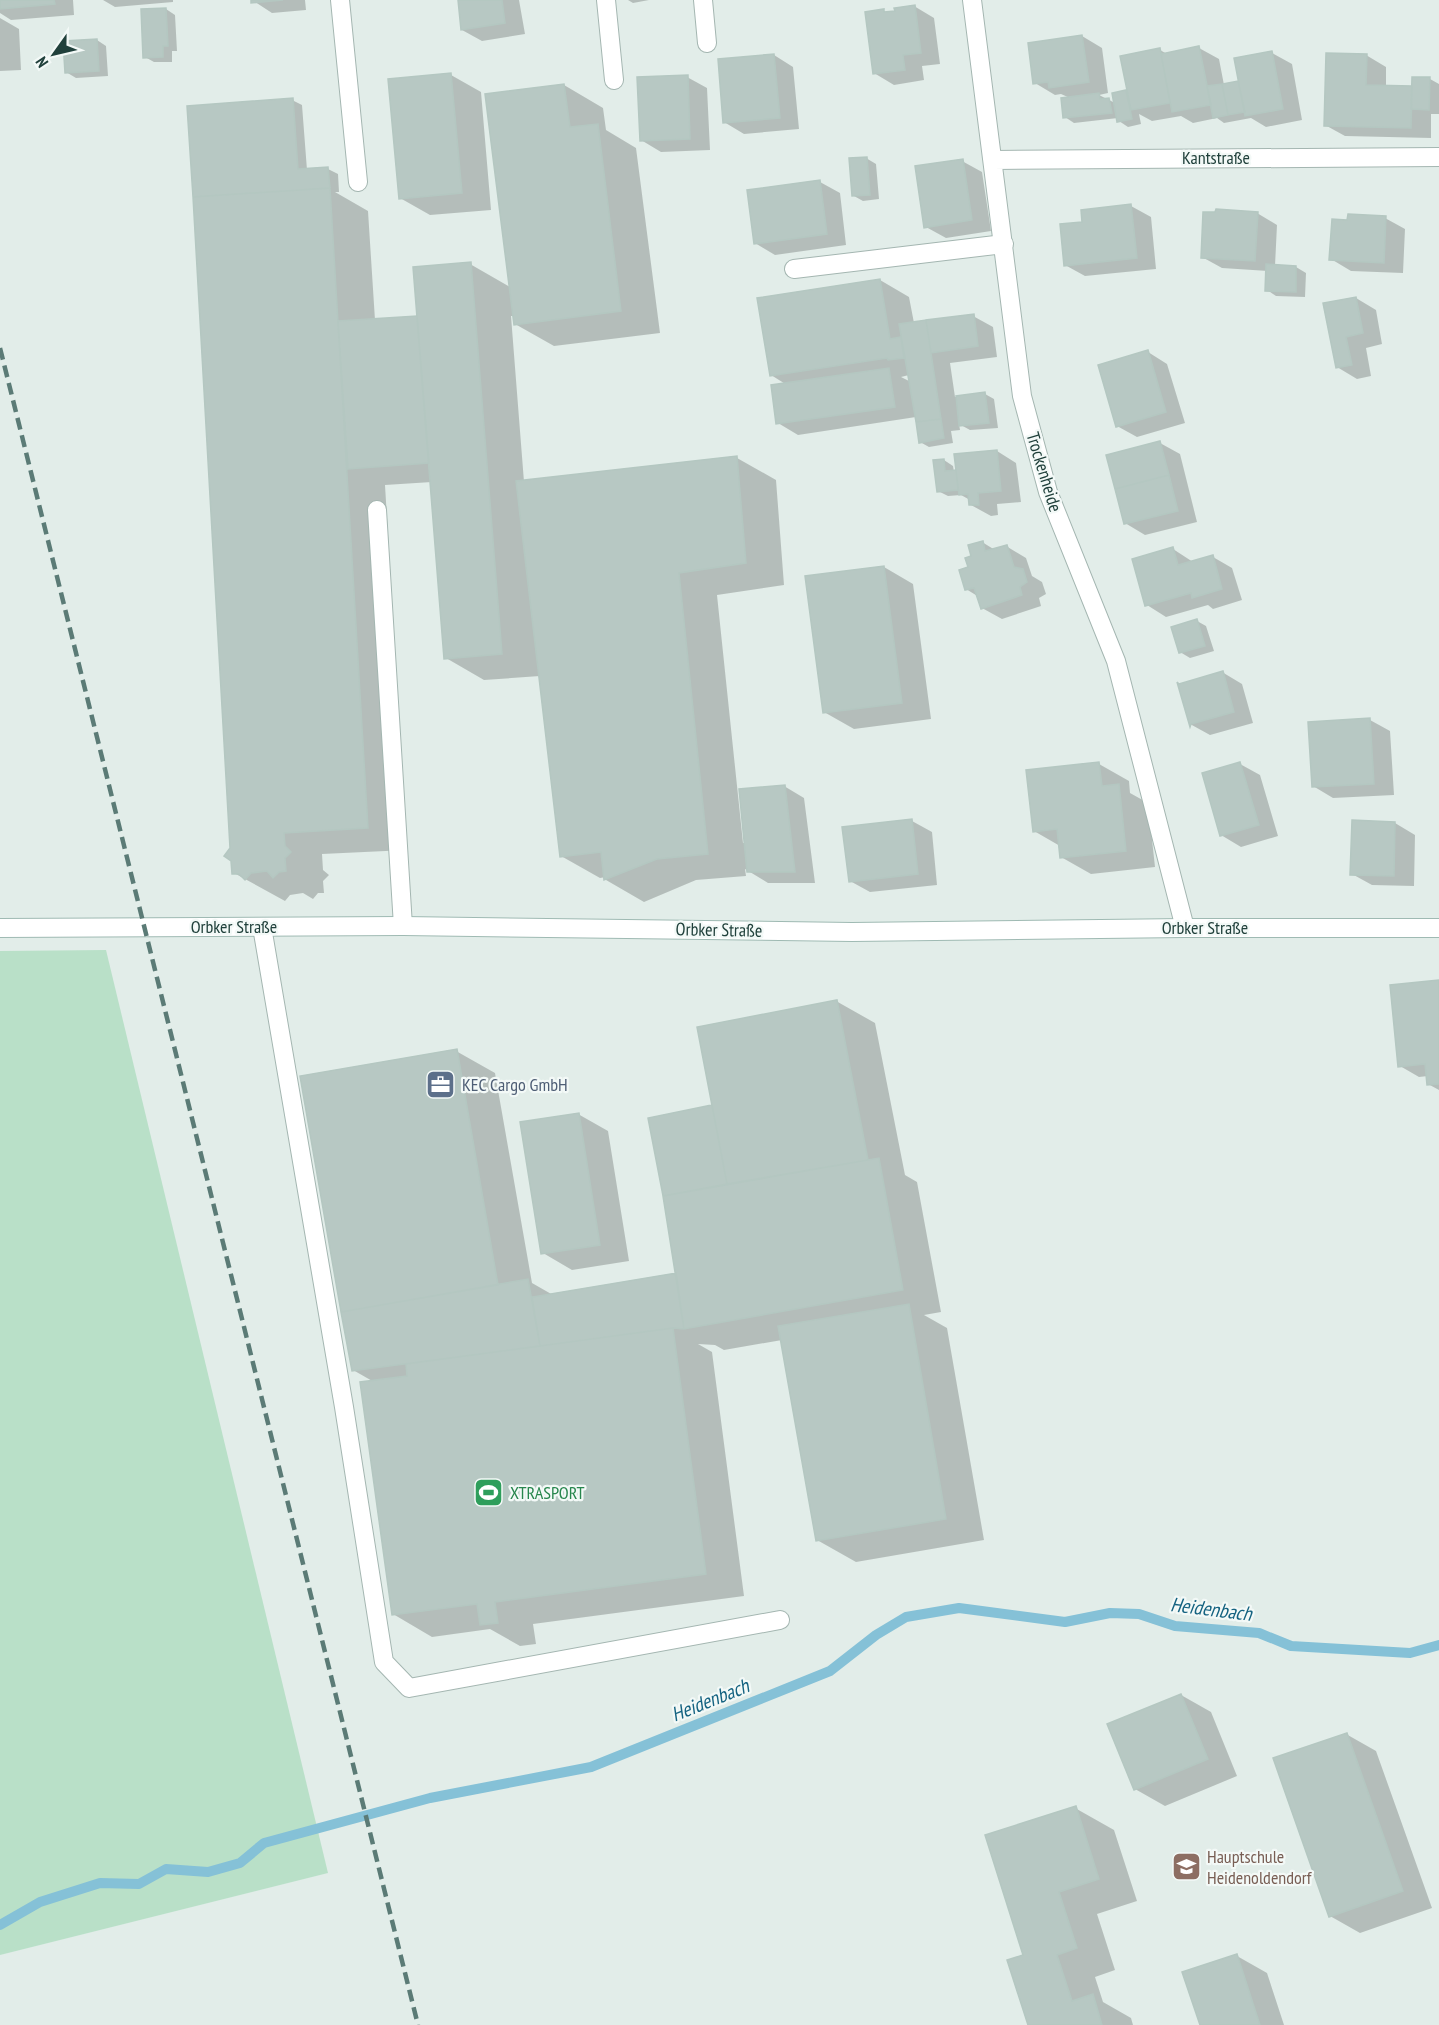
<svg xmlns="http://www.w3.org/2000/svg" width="1439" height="2025" viewBox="0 0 1439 2025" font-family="'PT Sans Narrow',sans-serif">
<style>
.green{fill:#b9e0c8}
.shadow{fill:#0003;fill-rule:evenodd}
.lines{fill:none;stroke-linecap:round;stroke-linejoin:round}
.stream{stroke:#85c1d7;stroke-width:10}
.building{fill:#b7c8c3;stroke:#b4c7c1;stroke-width:1.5}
.lane-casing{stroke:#a4b6b1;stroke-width:20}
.street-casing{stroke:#a4b6b1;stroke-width:20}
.secondary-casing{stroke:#9fbab3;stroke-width:20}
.lane{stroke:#fff;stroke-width:18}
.street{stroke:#fff;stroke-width:18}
.secondary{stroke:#fff;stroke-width:18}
.rail{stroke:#5b7b76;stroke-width:4.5;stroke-dasharray:12 6;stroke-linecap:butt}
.labels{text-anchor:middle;stroke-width:4.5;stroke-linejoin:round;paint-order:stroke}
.street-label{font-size:18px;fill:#20403b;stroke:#f3f9f7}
.service-label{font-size:18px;fill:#4e5e75;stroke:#f3f9f7;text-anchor:start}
.leisure-label{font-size:18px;fill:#27864d;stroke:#f3f9f7;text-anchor:start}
.education-label{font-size:18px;fill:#785e54;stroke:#f3f9f7;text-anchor:start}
.water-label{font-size:20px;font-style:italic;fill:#156381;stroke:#f3f9f7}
</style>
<rect width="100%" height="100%" fill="#e2ede9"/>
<path class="green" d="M106 950 328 1873 0 1955V951Z"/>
<path class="shadow" d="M0 0H73L74 15 11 20 0 13Z
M103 0H173V2L115 7Z
M252 0H305L306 10 272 13Z
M459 0H519L525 34 482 41 462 30Z
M628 0H649L633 3Z
M914 6 934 18 940 64 922 66 924 80 894 85 874 73 883 11 888 13Z
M166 9 175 15 177 51H172V62H154L145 57Z
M0 18 19 29 21 70 0 71Z
M1082 36 1102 48 1108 93 1099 95 1115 103 1126 91 1129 93 1160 50 1167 54 1199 48 1219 59 1224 85 1238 82 1241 84 1272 53 1292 64 1302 120 1266 127 1251 118 1224 123 1217 118 1193 123 1181 116 1152 121 1139 114 1141 124 1128 127 1119 121 1118 118 1074 123 1065 117 1070 98 1061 94 1055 95 1035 83Z
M97 40 106 46 108 76 76 78 66 72Z
M774 55 793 67 799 129 744 134 724 122Z
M1366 55 1386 67V87L1413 88 1430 79 1439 84V114H1431V138L1345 136 1325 125Z
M451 75 481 92 491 210 430 215 400 198Z
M687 77 707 88 710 150 661 152 641 140Z
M564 85 603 108 606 130 636 148 660 333 554 346 515 324 514 316H511L524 482 737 458 776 480 784 585 717 595 743 843H746L784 786 804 798 815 883H768L745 869 746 876 696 880 644 902 606 880V877L600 878 561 856 540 676 484 680 446 658 432 482 385 485 407 850 322 854 323 870 329 875 323 881 324 893H318L313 899 303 893 290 895 285 901 234 873 232 849 292 100 302 105 307 170 328 169 338 174 339 192H335L368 211 375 320 417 317 470 264 510 287Z
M866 158 876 164 879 199 863 201 854 196Z
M962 161 982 172 991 231 946 238 926 227Z
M820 182 840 193 846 245 775 255 755 243Z
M1131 206 1151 217 1156 269 1085 276 1065 265 1084 223Z
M1257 213 1277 225 1275 266 1296 267 1306 273 1305 297 1276 296 1267 290 1268 271 1222 268 1202 257Z
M1385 218 1405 229 1403 273 1351 271 1331 259Z
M880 280 909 297 914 323 973 316 993 327 997 357 950 363 955 397 985 394 994 399 998 428 970 430 959 424 960 430 951 431 953 443 929 447 920 442 916 417 798 435 778 423 787 385 771 375ZM909 375 911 382 901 377Z
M1356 298 1376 310 1382 344 1366 348 1371 376 1357 379 1337 367Z
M1148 352 1167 364 1185 423 1137 437 1117 426Z
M1160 443 1180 454 1197 522 1145 535 1125 523Z
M997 451 1016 463 1021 502 997 504 998 515 991 516 971 505 970 500 961 495 948 496 938 491 944 460 953 466 954 472Z
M982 542 995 550 1006 546 1026 558 1032 576 1042 582 1046 594 1039 598 1041 606 1002 619 982 608 979 597 966 589 973 556Z
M1173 549 1193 562 1213 557 1232 568 1242 600 1213 609 1208 605 1166 617 1147 605Z
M884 567 913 584 931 719 854 729 824 712Z
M1197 621 1206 626 1214 651 1190 658 1180 652Z
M1222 672 1242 684 1253 723 1210 735 1190 724Z
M1370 720 1390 731 1394 795 1333 798 1313 786Z
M1099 764 1129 781 1130 793 1148 803 1155 867 1091 874 1061 857 1060 846 1034 831Z
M1240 764 1260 775 1278 836 1241 847 1221 835Z
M912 821 932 832 937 885 870 892 850 881Z
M1353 822 1395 823 1415 835 1414 886 1372 885 1352 874Z
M1439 981V1090L1428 1084V1076L1419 1077 1400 1066Z
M836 1001 875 1023 905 1175 917 1182 941 1312 924 1315 947 1328 984 1540 856 1562 817 1540 782 1340 724 1350 715 1345 698 1344 712 1352 744 1596 533 1624 536 1644 520 1646 490 1629 432 1637 393 1614 374 1382 353 1370 456 1051 495 1073 532 1283 553 1295 677 1274 667 1198 665 1195 714 1107Z
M578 1114 608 1131 629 1261 572 1270 543 1253Z
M1181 1695 1211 1712 1237 1776 1165 1806 1135 1789Z
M1346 1734 1376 1751 1432 1908 1360 1933 1330 1916Z
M1075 1808 1114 1830 1137 1901 1097 1914 1115 1970 1095 1977 1103 2002 1131 2018 1133 2025H1030L1025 1956Z
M1237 1956 1267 1973 1284 2025H1201Z"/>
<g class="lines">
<path class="stream" d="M0 1925 40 1902 100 1883 139 1884 166 1869 208 1872 240 1863 264 1843 430 1798 591 1767 830 1671 876 1635 906 1617 959 1608 1065 1622 1110 1613 1139 1614 1175 1626 1259 1633 1291 1646 1410 1653 1439 1645"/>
</g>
<path class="building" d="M0 0H54L55 4 0 9Z
M251 0H283L251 3Z
M458 0H502L505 23 461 30Z
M915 5 921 53 903 55 905 70 873 74 865 12 884 9V12L895 11 894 8Z
M166 8 168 46H163V57L143 58 141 9Z
M1082 35 1089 82 1049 88 1048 82 1033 84 1028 43Z
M97 39 99 71 65 73 63 41Z
M1199 46 1211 105 1172 112 1161 54Z
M1160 48 1170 103 1131 110 1120 56Z
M1272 51 1283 109 1245 116 1234 58Z
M1326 53 1367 54 1366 85 1412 86 1411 128 1324 126Z
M774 54 780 118 723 123 718 59Z
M451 73 462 193 399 199 388 79Z
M688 75 690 139 640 141 637 77Z
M1412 77H1430L1429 110 1411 109Z
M1238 81 1245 112 1228 115 1222 84Z
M564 84 570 127 598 124 621 311 514 325 485 94Z
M1222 84 1228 115 1213 118 1207 86Z
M1126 90 1132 119 1117 122 1112 93Z
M1099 93 1100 99 1109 98 1112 113 1063 118 1061 98Z
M293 98 298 169 328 167 330 188 193 197 187 106Z
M867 157 870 195 852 196 849 158Z
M963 159 972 220 924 228 915 166Z
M820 180 827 234 754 244 747 190Z
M330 188 368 828 284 833 285 846 291 852 285 858 286 871 279 872 273 878 267 871 251 873 245 880 239 874H232L231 861 224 856 230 848 193 197Z
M1131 204 1137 258 1064 266 1060 224 1082 222 1081 210Z
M1216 209 1258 212 1255 261 1201 258 1203 212H1215Z
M1348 214 1386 216 1384 263 1329 260 1332 219 1347 220Z
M471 262 502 654 444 659 413 267Z
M1266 264 1296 266V292L1265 291Z
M880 279 890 339 901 337 904 358 888 360 887 358 770 376 757 298Z
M1356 297 1363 333 1346 337 1352 365 1336 368 1323 303Z
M974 314 978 346 931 353 926 320Z
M417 316 429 463 348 469 338 321Z
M926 320 941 419 916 422 899 324Z
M1148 350 1166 412 1116 427 1098 365Z
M889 368 895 407 776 424 771 385Z
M985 392 989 423 959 426 956 396Z
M941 419 944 438 919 443 916 422Z
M1160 441 1169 475 1115 489 1106 455Z
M997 450 1001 491 978 493 979 505H969L968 494 959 495 954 454Z
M737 456 746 563 679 573 708 854 657 859 604 880 601 852 560 857 516 481Z
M944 459 945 471 956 470 958 490 937 492 933 460Z
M1169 475 1178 511 1124 524 1115 489Z
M983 541 985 551 1007 545 1014 567 1023 569 1027 582 1020 587 1022 595 981 609 974 588 965 590 959 570 968 567 965 558 971 556 968 545Z
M1173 547 1178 565 1213 555 1222 589 1192 598 1191 593 1145 606 1132 559Z
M884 566 902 703 823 713 805 576Z
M1197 619 1205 646 1179 653 1171 627Z
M1223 671 1234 712 1191 724 1190 727 1177 682 1179 684Z
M1370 718 1374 784 1312 787 1308 722Z
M1099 762 1102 786 1119 784 1126 851 1060 858 1057 829 1033 832 1026 770Z
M1240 762 1259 825 1220 836 1202 773Z
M785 785 795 872H747L739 789Z
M912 819 918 874 849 882 842 827Z
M1352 820 1395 822 1394 876 1350 875Z
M1439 980V1084L1427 1085 1425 1064 1398 1067 1390 985Z
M837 1000 868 1160 727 1184 697 1027Z
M457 1049 498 1285 341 1312 300 1076Z
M712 1105 727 1184 663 1196 648 1118Z
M579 1113 600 1245 541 1254 520 1122Z
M879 1158 903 1290 684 1329 663 1196Z
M676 1273 684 1329 673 1328 540 1346 532 1297Z
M528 1279 540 1346 352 1371 341 1312Z
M909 1304 946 1519 816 1541 778 1326Z
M673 1328 706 1574 495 1602 498 1623 480 1625 477 1604 392 1615 360 1382 407 1376 406 1364Z
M1181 1694 1208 1759 1134 1790 1107 1724Z
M1347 1733 1403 1891 1329 1917 1273 1758Z
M1076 1806 1099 1879 1059 1892 1077 1948 1057 1955 1072 2001 1093 1994 1102 2025H1028L1007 1960 1023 1955 985 1835Z
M1237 1954 1260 2025H1200L1182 1972Z"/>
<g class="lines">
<defs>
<path id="lane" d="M340 0 358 182
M606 0 614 80
M703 0 707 43
M794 269 1004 244
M377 510 403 926
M262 927 344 1407 384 1662 409 1688 780 1620"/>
<path id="street" d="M972 0 1022 396 1048 492 1116 661 1185 928
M993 160 1439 157"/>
<path id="secondary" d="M0 928 403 926 852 932 1185 928H1439"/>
</defs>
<use href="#lane" class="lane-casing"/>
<use href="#street" class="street-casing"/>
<use href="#secondary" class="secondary-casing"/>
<use href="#lane" class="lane"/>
<use href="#street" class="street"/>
<use href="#secondary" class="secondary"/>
<path class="rail" d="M0 348 418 2025"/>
</g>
<defs>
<symbol id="office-square" viewBox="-11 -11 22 22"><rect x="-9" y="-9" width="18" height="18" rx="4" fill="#5c6f8a" stroke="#f3f9f7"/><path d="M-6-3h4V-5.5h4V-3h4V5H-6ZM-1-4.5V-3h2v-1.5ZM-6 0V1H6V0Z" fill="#fff"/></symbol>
<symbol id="stadium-square" viewBox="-11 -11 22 22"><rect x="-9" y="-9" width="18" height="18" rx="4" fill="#2e9e5b" stroke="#f3f9f7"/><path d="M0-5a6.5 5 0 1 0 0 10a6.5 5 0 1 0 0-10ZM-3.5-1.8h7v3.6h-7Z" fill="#fff"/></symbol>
<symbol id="school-square" viewBox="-11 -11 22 22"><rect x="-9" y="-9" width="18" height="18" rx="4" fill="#8d6e63" stroke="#f3f9f7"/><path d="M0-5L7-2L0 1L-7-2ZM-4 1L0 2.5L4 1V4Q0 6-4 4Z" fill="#fff"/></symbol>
</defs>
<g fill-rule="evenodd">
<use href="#office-square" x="424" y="1068" width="33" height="33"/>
<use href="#stadium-square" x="472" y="1476" width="33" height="33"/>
<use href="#school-square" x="1170" y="1850" width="33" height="33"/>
</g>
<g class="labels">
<g class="street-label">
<text x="1216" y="164">Kantstraße</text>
<text transform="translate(1044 472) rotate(73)" y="6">Trockenheide</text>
<text x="234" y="933">Orbker Straße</text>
<text x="1205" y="934">Orbker Straße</text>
<text transform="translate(719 930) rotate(1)" y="6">Orbker Straße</text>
</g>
<g class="service-label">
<text x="462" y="1091">KEC Cargo GmbH</text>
</g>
<g class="leisure-label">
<text x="510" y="1499">XTRASPORT</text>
</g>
<g class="education-label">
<text x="1207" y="1863">Hauptschule<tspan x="1207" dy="21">Heidenoldendorf</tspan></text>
</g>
<g class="water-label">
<text transform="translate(1211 1609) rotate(7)" y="7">Heidenbach</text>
<text transform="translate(710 1700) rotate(-22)" y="7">Heidenbach</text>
</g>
</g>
<g transform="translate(54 54) rotate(236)" stroke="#f3f9f7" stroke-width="4.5" paint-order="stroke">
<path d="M0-4.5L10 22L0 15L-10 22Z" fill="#20403b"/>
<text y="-9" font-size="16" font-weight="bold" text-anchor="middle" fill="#20403b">N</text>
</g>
</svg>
